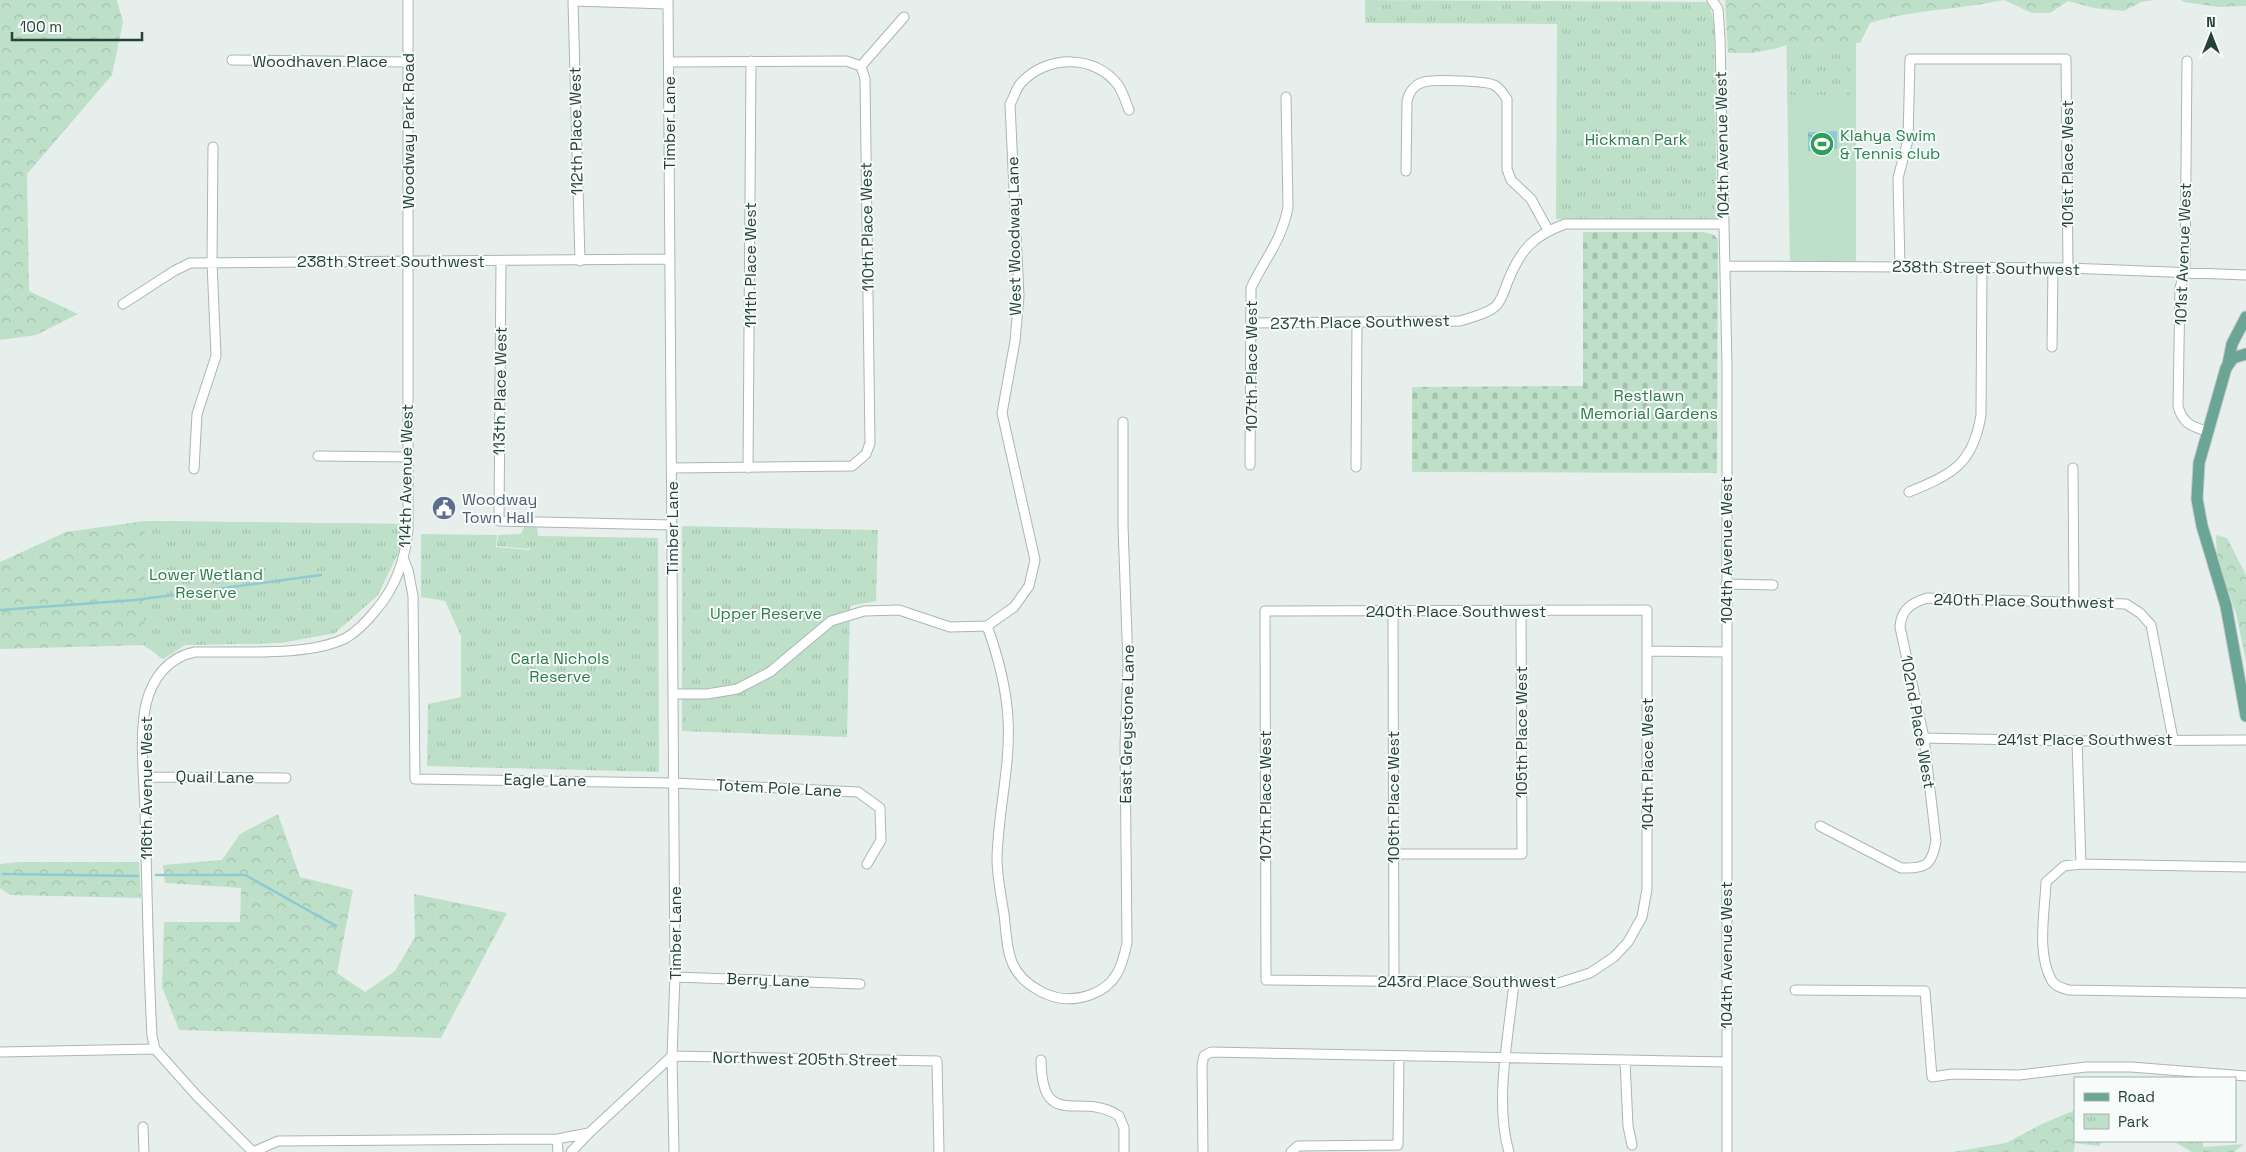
<svg xmlns="http://www.w3.org/2000/svg" width="2246" height="1152" viewBox="0 0 2246 1152" font-family="'Space Grotesk',sans-serif">
<style>
.green{fill:#bfe0c8}
.forest{fill:url(#forest-crowns)}
.cemetery{fill:url(#cemetery-stones)}
.park{fill:url(#park-tufts)}
.water{fill:url(#water-ripples)}
.lines{fill:none;stroke-linecap:round;stroke-linejoin:round}
.stream{stroke:#8ec9d4;stroke-width:2.5}
.minor-casing{stroke:#a8b8b2;stroke-width:11}
.major-casing{stroke:#c2cac8;stroke-width:13}
.minor{stroke:#fff;stroke-width:9}
.major{stroke:#6aa596;stroke-width:11}
.labels{text-anchor:middle;dominant-baseline:central;stroke-width:4;stroke-linejoin:round;paint-order:stroke}
.street-label{font-size:16px;fill:#24423a;stroke:#f7fbf9}
.leisure-label{font-size:16px;fill:#27864d;stroke:#f7fbf9;text-anchor:start}
.park-label{font-size:16px;fill:#2d7a4b;stroke:#f7fbf9}
.service-label{font-size:16px;fill:#4e5e75;stroke:#f7fbf9;text-anchor:start}
</style>
<defs>
<pattern id="forest-crowns" width="20" height="18" patternUnits="userSpaceOnUse" patternTransform="scale(1.25)"><rect width="20" height="18" fill="#bfe0c8"/><path d="M2 6a3 3 0 1 1 6 0M12 15a3 3 0 1 1 6 0" fill="none" stroke="#a4c1ad"/></pattern>
<pattern id="cemetery-stones" width="16" height="16" patternUnits="userSpaceOnUse" patternTransform="scale(1.25)"><rect width="16" height="16" fill="#bfe0c8"/><path d="M2 7V4a2 2 0 0 1 4 0v3zM10 15v-3a2 2 0 0 1 4 0v3z" fill="#a4c1ad"/></pattern>
<pattern id="park-tufts" width="24" height="20" patternUnits="userSpaceOnUse" patternTransform="scale(1.25)"><rect width="24" height="20" fill="#bfe0c8"/><path d="M3 7l-1-3M5 7V3M7 7l1-3M15 17l-1-3M17 17v-4M19 17l1-3" fill="none" stroke="#a4c1ad"/></pattern>
<pattern id="water-ripples" width="26" height="14" patternUnits="userSpaceOnUse" patternTransform="scale(1.25)"><rect width="26" height="14" fill="#8ec9d4"/><path d="M2 4q2-2 4 0t4 0M15 11q2-2 4 0t4 0" fill="none" stroke="#74a5ad"/></pattern>
</defs>
<rect width="100%" height="100%" fill="#e6efeb"/>
<path class="green" d="M1786 21H1856V266H1790Z"/>
<path class="forest" d="M0 0H117L123 22 112 75 27 174 29 291 78 314 36 335 0 340Z
M1725 0H2003C1958 10 1915 9 1870 23L1860 43 1797 41 1778 48 1751 53H1728Z
M2004 0H2154L2141 2 2124 11 2094 8 2068 1 2050 13H2032Z
M2181 0H2246V6L2219 7 2184 2Z
M145 521 400 524 399 551 378 595 335 633 280 643 185 645 163 659 144 645 0 649V562L66 532Z
M2216 535 2227 538 2246 575V662L2236 613 2217 562Z
M278 814 300 877 353 890 337 973 365 992 395 971 415 937 414 894 507 913 441 1038 179 1030 162 987 164 922H240L241 888 165 883 163 865 222 860 240 834Z
M18 862H139L141 898 10 895 0 888V864Z
M2075 1110V1141H2103L2099 1146 2075 1143 2074 1152H1953L2006 1143 2042 1124Z
M2173 1141H2203V1147L2244 1144 2234 1152H2192Z"/>
<path class="cemetery" d="M1583 232H1704L1714 235 1718 240 1717 473 1412 472V387L1583 386Z"/>
<path class="park" d="M1365 0 1709 2 1714 24 1717 219H1556L1557 24 1365 23Z
M1791 47H1851V95H1791Z
M145 521 400 524 399 551 378 595 335 633 280 643 185 645 163 659 144 645Z
M682 526 878 530 876 601 850 606 847 737 682 731Z
M524 527H537L538 536 658 538 659 772 427 766 428 704 461 697V636L445 601 421 597V534L497 535 496 547 530 550V544L529 549 497 546 498 535 521 534Z"/>
<path class="water" d="M1837 131V149H1812L1811 151H1808V132Z"/>
<g class="lines">
<path class="stream" d="M0 610 135 600 321 575
M3 874 138 876
M156 875H245L336 926"/>
<g class="minor-casing">
<path id="minor" d="M668 0 675 977 672 1056 674 1152
M1712 0 1718 9 1720 38 1727 366V1152
M232 60 407 62
M2187 61 2185 271 2180 288 2178 406C2182 422 2191 427 2207 431
M669 62 846 61 861 66
M1406 171 1407 101C1409 92 1415 84 1424 82 1433 79 1487 81 1494 85 1500 88 1503 93 1507 99V169L1511 180 1531 199 1548 230
M501 261 499 521 672 525
M580 261 573 1 668 4
M1725 266 2068 268 2246 275
M1900 267 1898 178 1908 140 1910 59H2066L2068 268
M123 304 174 271 190 263 670 259
M1251 323 1460 321C1472 317 1487 314 1496 306 1502 300 1505 289 1508 281 1521 249 1533 236 1565 224H1724
M2052 347 2053 268
M318 456 408 457
M1250 465 1251 288C1265 258 1281 242 1288 208L1286 97
M1356 467 1357 323
M672 468 852 466 866 454 870 443 865 79 861 66 904 17
M748 468 751 61
M2073 468 2074 602
M194 469 197 414 216 356 212 262 213 147
M1909 492C1952 474 1973 465 1981 415L1982 268
M404 560 408 570 413 596 415 779 674 783 858 792 880 808 881 840 867 864
M1726 584 1773 585
M1647 610V889L1642 917 1628 942 1614 957 1590 973 1558 983 1266 980 1265 611Z
M1393 611 1394 982
M987 626C998 656 1006 687 1008 718 1011 764 998 812 997 858 997 876 1001 896 1004 914 1008 949 1006 973 1040 991 1056 1000 1073 1001 1090 995 1116 986 1122 967 1127 943L1125 745 1128 665 1123 526V422
M987 626 1014 607 1029 586 1035 560 1002 413 1015 341 1019 296 1010 104C1014 98 1016 88 1021 83 1046 55 1095 54 1118 85 1123 92 1126 103 1129 110
M1647 651 1726 652
M673 694H707L737 689 770 672 831 621 864 611 899 610 950 627 987 626
M1924 738 2077 741 2246 740
M2077 741 2081 864
M144 777 286 778
M1820 826 1901 868C1926 869 1932 865 1936 841L1924 738 1900 627C1901 610 1911 603 1927 598L2126 604 2140 613 2151 625 2173 739
M1394 854H1522L1521 611
M2246 867 2081 864 2064 866 2046 882C2045 912 2036 953 2052 981 2056 987 2062 988 2069 990L2246 993
M675 977 860 984
M1795 990 1925 991 1932 1077 1952 1074 2019 1075 2086 1067H2131L2246 1076
M0 1052 155 1049
M672 1056 937 1061 939 1152
M1041 1060C1042 1133 1081 1090 1119 1116L1124 1128V1152
M1625 1061 1628 1126 1632 1145
M143 1127 144 1152
M557 1139 558 1152
M253 1152 197 1096 155 1049 152 1036C148 961 147 886 145 811 144 778 139 736 146 704 152 679 168 657 195 652 238 651 308 657 346 638 358 631 368 620 376 610 396 587 405 560 408 530V0
M253 1152 278 1141 557 1139 589 1133 672 1056
M571 1152 589 1133
M1203 1152 1202 1065 1204 1056 1211 1052 1726 1062
M1291 1152 1298 1146 1398 1145 1399 1056
M1509 1152C1494 1102 1509 1035 1514 982"/>
</g>
<g class="major-casing">
<path id="major" d="M2246 354 2233 358 2226 368 2199 463 2197 499 2202 526 2226 606 2246 716
M2228 364 2232 344 2246 317"/>
</g>
<use href="#minor" class="minor"/>
<use href="#major" class="major"/>
</g>
<defs>
<g id="stadium-disc" transform="scale(1.25)"><circle r="9.5" fill="#2e9e5b" stroke="#f7fbf9"/><path d="M0-5a6.5 5 0 1 0 0 10a6.5 5 0 1 0 0-10ZM-3.5-1.8h7v3.6h-7Z" fill="#fff"/></g>
<g id="civic-disc" transform="scale(1.25)"><circle r="9.5" fill="#5c6f8a" stroke="#f7fbf9"/><path d="M-.6-6.5H3V-4.5H.6V-3L4-1V1h2V6H-6V1h2V-1L-.6-3ZM-1.2 2.5V6h2.4V2.5Z" fill="#fff"/></g>
</defs>
<g fill-rule="evenodd">
<use href="#stadium-disc" x="1822" y="144"/>
<use href="#civic-disc" x="444" y="508"/>
</g>
<g class="labels">
<g class="street-label">
<text x="320" y="61">Woodhaven Place</text>
<text transform="translate(669 123) rotate(-90)">Timber Lane</text>
<text transform="translate(408 131) rotate(-90)">Woodway Park Road</text>
<text transform="translate(576 131) rotate(-91)">112th Place West</text>
<text transform="translate(1722 145) rotate(-91)">104th Avenue West</text>
<text transform="translate(2067 164) rotate(-90)">101st Place West</text>
<text transform="translate(867 227) rotate(-91)">110th Place West</text>
<text transform="translate(1014 236) rotate(-91)">West Woodway Lane</text>
<text transform="translate(2183 254) rotate(-88)">101st Avenue West</text>
<text x="391" y="261">238th Street Southwest</text>
<text transform="translate(750 265) rotate(-90)">111th Place West</text>
<text transform="translate(1986 268) rotate(1)">238th Street Southwest</text>
<text transform="translate(1360 322) rotate(-1)">237th Place Southwest</text>
<text transform="translate(1251 366) rotate(-90)">107th Place West</text>
<text transform="translate(500 391) rotate(-89)">113th Place West</text>
<text transform="translate(406 476) rotate(-89)">114th Avenue West</text>
<text transform="translate(672 528) rotate(-90)">Timber Lane</text>
<text transform="translate(1726 550) rotate(-90)">104th Avenue West</text>
<text transform="translate(2024 601) rotate(1)">240th Place Southwest</text>
<text x="1456" y="611">240th Place Southwest</text>
<text transform="translate(1918 722) rotate(80)">102nd Place West</text>
<text transform="translate(1127 724) rotate(-89)">East Greystone Lane</text>
<text transform="translate(1521 732) rotate(-90)">105th Place West</text>
<text x="2085" y="739">241st Place Southwest</text>
<text transform="translate(1647 764) rotate(-90)">104th Place West</text>
<text transform="translate(215 777) rotate(1)">Quail Lane</text>
<text transform="translate(545 780) rotate(1)">Eagle Lane</text>
<text transform="translate(146 788) rotate(-90)">116th Avenue West</text>
<text transform="translate(779 788) rotate(3)">Totem Pole Lane</text>
<text transform="translate(1265 796) rotate(-90)">107th Place West</text>
<text transform="translate(1393 797) rotate(-90)">106th Place West</text>
<text transform="translate(675 933) rotate(-90)">Timber Lane</text>
<text transform="translate(1726 955) rotate(-90)">104th Avenue West</text>
<text transform="translate(768 980) rotate(2)">Berry Lane</text>
<text x="1467" y="981">243rd Place Southwest</text>
<text transform="translate(805 1059) rotate(1)">Northwest 205th Street</text>
</g>
<g class="leisure-label">
<text x="1840" y="135">Klahya Swim<tspan x="1840" dy="18">&amp; Tennis club</tspan></text>
</g>
<g class="park-label">
<text x="1636" y="139">Hickman Park</text>
<text x="1649" y="395">Restlawn<tspan x="1649" dy="18">Memorial Gardens</tspan></text>
<text x="206" y="574">Lower Wetland<tspan x="206" dy="18">Reserve</tspan></text>
<text x="766" y="613">Upper Reserve</text>
<text x="560" y="658">Carla Nichols<tspan x="560" dy="18">Reserve</tspan></text>
</g>
<g class="service-label">
<text x="462" y="499">Woodway<tspan x="462" dy="18">Town Hall</tspan></text>
</g>
</g>
<rect x="2074" y="1077" width="162" height="65" fill="#f7fbf9" stroke="#a3b1ad"/>
<rect x="2084" y="1093" width="25" height="8" fill="#6aa596" stroke="#a3b1ad"/>
<text x="2118" y="1102" font-size="15" fill="#24423a">Road</text>
<rect x="2084" y="1114" width="25" height="15" fill="url(#park-tufts)" stroke="#a3b1ad"/>
<text x="2118" y="1127" font-size="15" fill="#24423a">Park</text>
<g transform="translate(2211 35)" stroke="#f7fbf9" stroke-width="4" paint-order="stroke">
<path d="M0-4L9 19L0 12L-9 19Z" fill="#24423a"/>
<text y="-8" font-size="14" font-weight="bold" text-anchor="middle" fill="#24423a">N</text>
</g>
<path d="M12 32v8h130v-8" fill="none" stroke="#24423a" stroke-width="2.5"/>
<text x="20" y="32" font-size="15" fill="#24423a" stroke="#f7fbf9" stroke-width="4" paint-order="stroke">100 m</text>
</svg>
